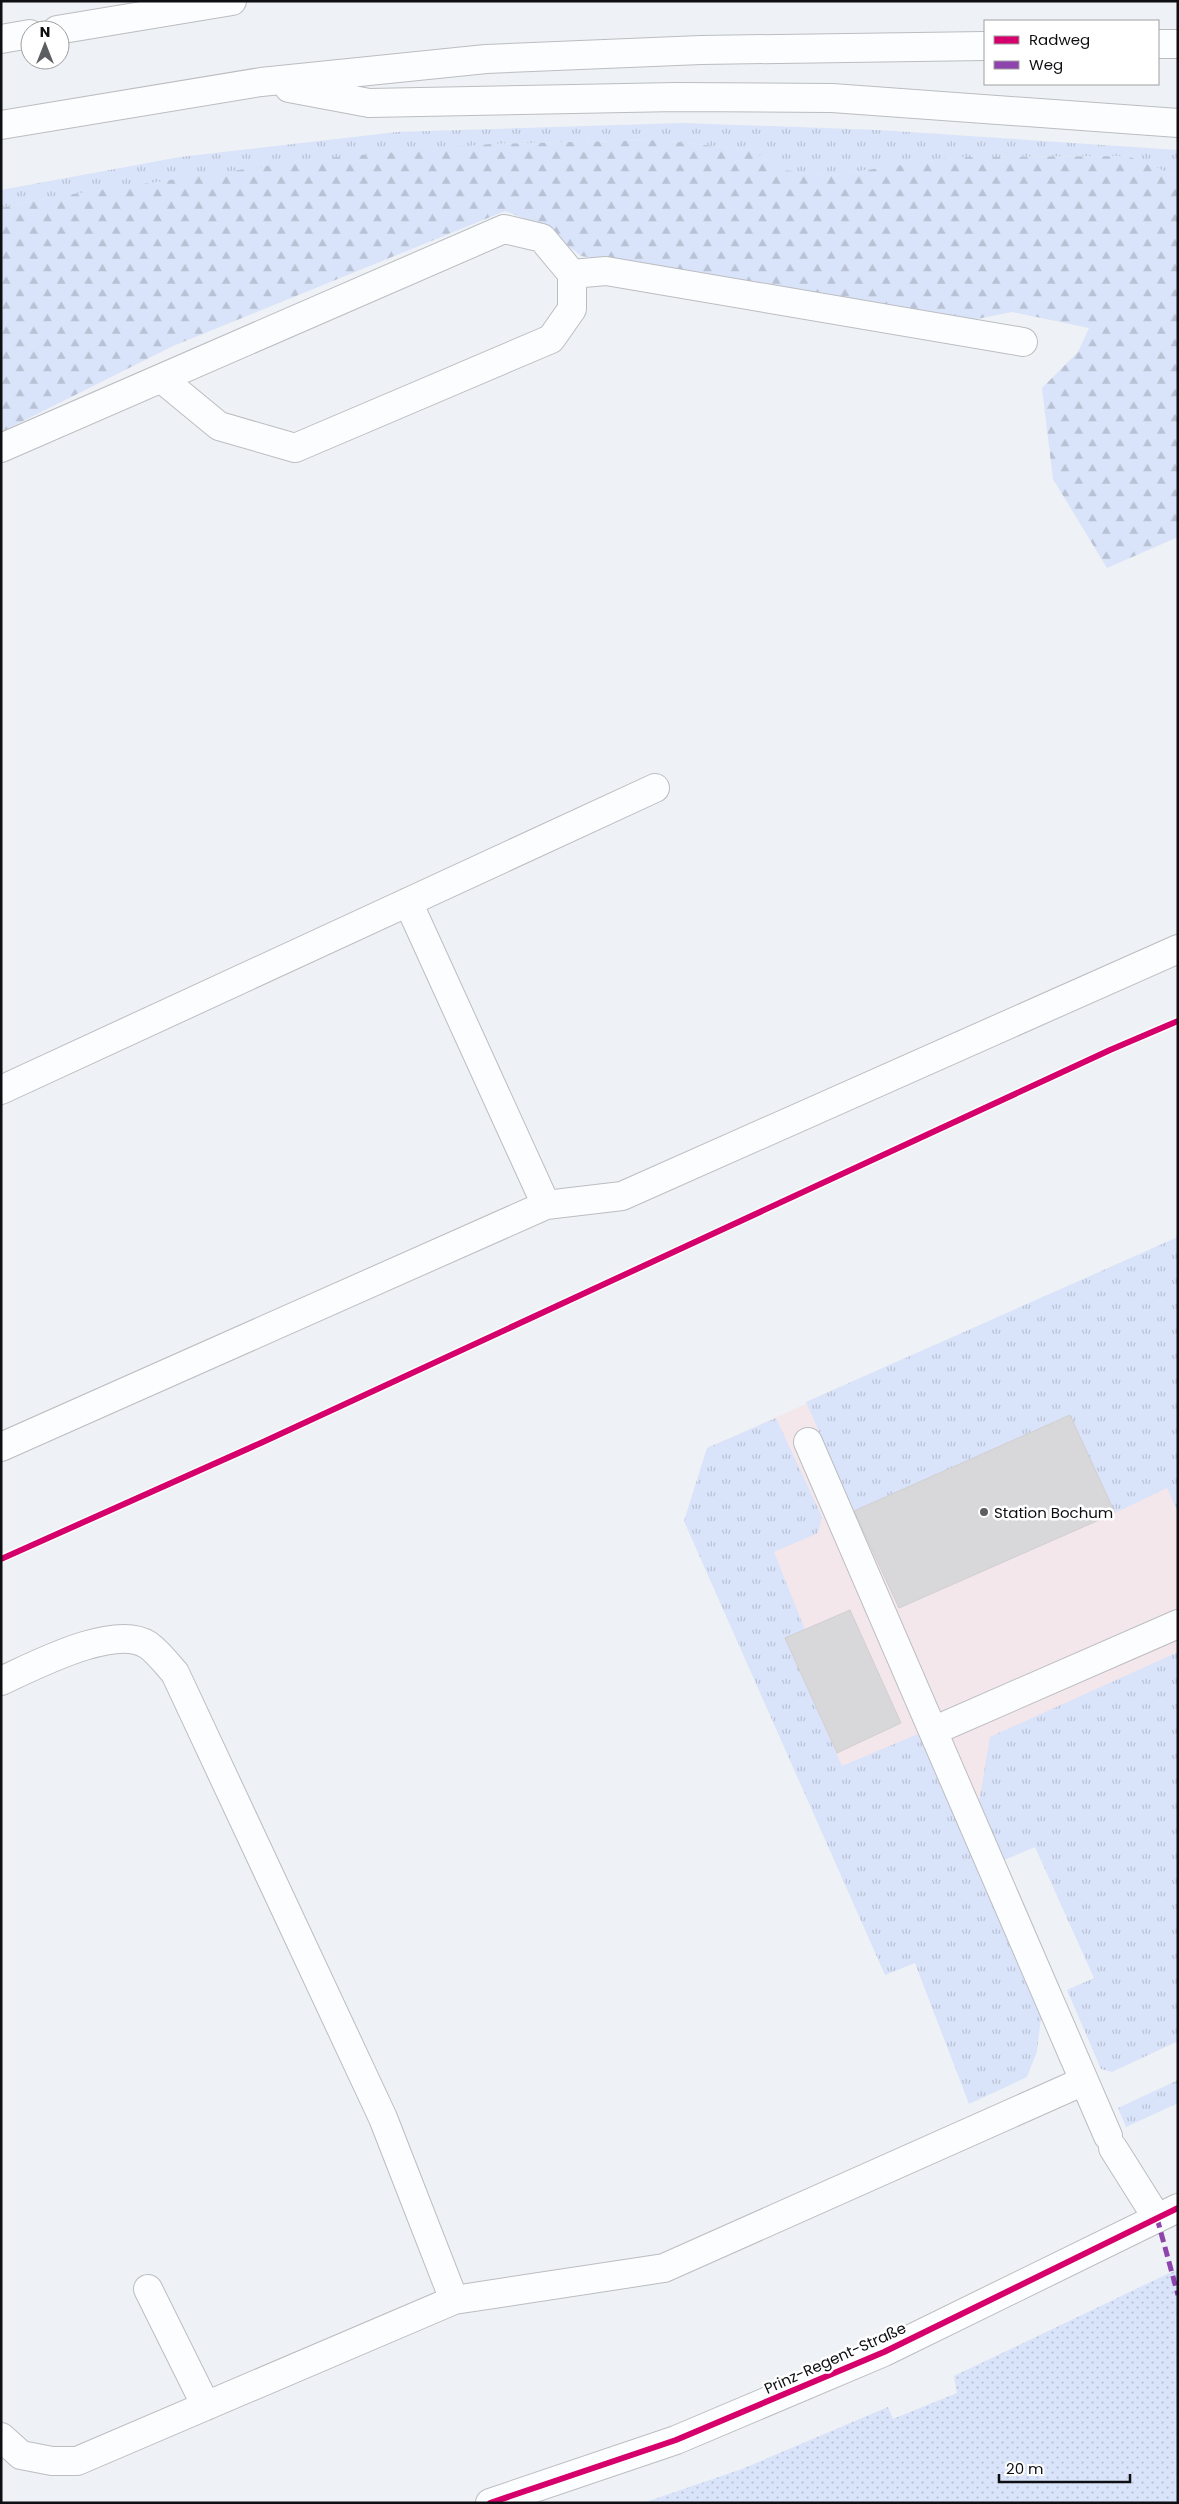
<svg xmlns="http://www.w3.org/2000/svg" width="1179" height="2504" viewBox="0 0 1179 2504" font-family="Poppins,sans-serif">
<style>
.industrial{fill:#f4e7eb}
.grass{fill:url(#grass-tufts)}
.forest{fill:url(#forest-firs)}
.park{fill:url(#park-dots)}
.building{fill:#d8d7d9;stroke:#d0cfd1}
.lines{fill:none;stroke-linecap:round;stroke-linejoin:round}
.minor-casing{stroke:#bbbdc0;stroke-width:30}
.highway-casing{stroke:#bbbdc0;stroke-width:30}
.minor{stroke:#fcfdfe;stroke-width:28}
.highway{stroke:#fcfdfe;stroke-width:28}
.quiet{stroke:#8e44ad;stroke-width:5;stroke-dasharray:10 5;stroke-linecap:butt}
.cycleway-casing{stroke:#fff;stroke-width:9}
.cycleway{stroke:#d6006c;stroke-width:6}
.poi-dot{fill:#5c5e61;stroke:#fff;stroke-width:2}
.labels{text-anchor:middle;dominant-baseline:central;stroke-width:5;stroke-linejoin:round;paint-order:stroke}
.poi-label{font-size:15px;fill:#0e0f12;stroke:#fff;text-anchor:start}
.street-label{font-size:15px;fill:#0e0f12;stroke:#fff}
</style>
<defs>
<pattern id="grass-tufts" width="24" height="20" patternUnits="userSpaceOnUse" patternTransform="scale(1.25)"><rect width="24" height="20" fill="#d9e3f9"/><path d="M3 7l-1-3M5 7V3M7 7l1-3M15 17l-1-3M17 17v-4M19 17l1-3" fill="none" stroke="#b9c2d4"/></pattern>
<pattern id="forest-firs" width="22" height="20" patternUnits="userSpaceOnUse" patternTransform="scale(1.25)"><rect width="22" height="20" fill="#d9e3f9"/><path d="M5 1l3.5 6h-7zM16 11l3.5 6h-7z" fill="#b9c2d4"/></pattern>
<pattern id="park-dots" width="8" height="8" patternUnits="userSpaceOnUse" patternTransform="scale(1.25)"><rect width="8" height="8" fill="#d9e3f9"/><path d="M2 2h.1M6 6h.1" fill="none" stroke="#b9c2d4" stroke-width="1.8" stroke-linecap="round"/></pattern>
</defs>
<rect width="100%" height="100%" fill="#eef1f5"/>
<path class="industrial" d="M1178 1237V1779L864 1924 708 1448Z"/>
<path class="grass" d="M683 123 878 130 1178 150V177L1128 156 956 157 826 176 785 170 749 150 660 140 491 144 46 198 1 208V190L180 157 397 132Z
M1178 1237V1512L1167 1488 1115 1513 1070 1415 854 1511 806 1402Z
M776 1418 822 1517 818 1533 774 1552 805 1630 786 1639 842 1766 918 1734 1041 2017 1037 2051 1027 2077 969 2104 915 1963 885 1975 684 1521 707 1448Z
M1178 1652V2041L1112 2072 1101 2069 1067 1990 1094 1978 1035 1847 1004 1860 979 1802 990 1737Z
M1178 2080V2103L1126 2127 1118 2108Z"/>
<path class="forest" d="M660 140 749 150 785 170 826 176 955 157 1128 156 1178 177V537L1107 568 1053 479 1042 388 1078 352 1089 328 1012 312 961 322 581 256 543 226 505 211 173 346 1 432V208L46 198 314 159 491 144Z"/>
<path class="park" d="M1178 2269V2503H643L742 2469 888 2407 893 2419 957 2393 954 2376Z"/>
<path class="building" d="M1070 1415 1115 1513 899 1608 854 1511Z
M850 1610 901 1723 837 1753 785 1638Z"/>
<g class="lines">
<g class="minor-casing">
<path id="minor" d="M572 274 606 271 1023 342
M1 448 504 229 542 238 572 274V309L551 339 295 448 219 426 162 379
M408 902 546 1205
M1 1090 655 788
M808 1442 1108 2136
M1 1447 546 1205 622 1196 1178 949
M1 1681C34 1666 115 1623 148 1645 158 1652 167 1664 175 1673L383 2118 454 2300
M933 1731 1178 1624
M1113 2148 1157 2218
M148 2289 206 2406
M1 2437 21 2455 52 2461H77L454 2300 664 2268 1084 2081
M490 2503 676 2440 884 2352 1178 2208"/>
</g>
<g class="highway-casing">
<path id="highway" d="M57 30 232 1
M1 39 30 34
M1158 44H1178
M289 88 369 103 677 97 832 98 1178 123
M1 125 261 82 486 59 701 50 985 46"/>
</g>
<use href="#minor" class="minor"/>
<use href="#highway" class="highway"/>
<path class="quiet" d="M1157 2218 1178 2295"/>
<g class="cycleway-casing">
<path id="cycleway" d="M1 1559 263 1442 1110 1050 1178 1021
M490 2503 676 2440 884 2352 1178 2208"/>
</g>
<use href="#cycleway" class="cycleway"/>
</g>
<circle class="poi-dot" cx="984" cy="1512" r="5"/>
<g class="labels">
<g class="poi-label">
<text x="994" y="1512">Station Bochum</text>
</g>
<g class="street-label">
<text transform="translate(835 2358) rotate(-24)">Prinz-Regent-Straße</text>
</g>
</g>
<rect width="1179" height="2504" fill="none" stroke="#0e0f12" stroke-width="5"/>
<rect x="984" y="20" width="175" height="65" fill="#ffffff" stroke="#9f9fa0"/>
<rect x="994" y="36" width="25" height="8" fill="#d6006c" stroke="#9f9fa0"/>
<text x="1029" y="45" font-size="15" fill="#0e0f12">Radweg</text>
<rect x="994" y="61" width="25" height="8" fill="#8e44ad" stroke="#9f9fa0"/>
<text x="1029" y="70" font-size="15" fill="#0e0f12">Weg</text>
<g transform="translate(45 45)"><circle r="24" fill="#ffffff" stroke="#9f9fa0"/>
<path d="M0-4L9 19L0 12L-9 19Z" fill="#5c5e61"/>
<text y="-8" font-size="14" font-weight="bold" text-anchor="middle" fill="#0e0f12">N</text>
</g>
<path d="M999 2474v8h131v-8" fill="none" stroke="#0e0f12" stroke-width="2.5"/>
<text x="1006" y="2474" font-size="15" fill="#0e0f12" stroke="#ffffff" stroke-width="4" paint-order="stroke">20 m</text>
</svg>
